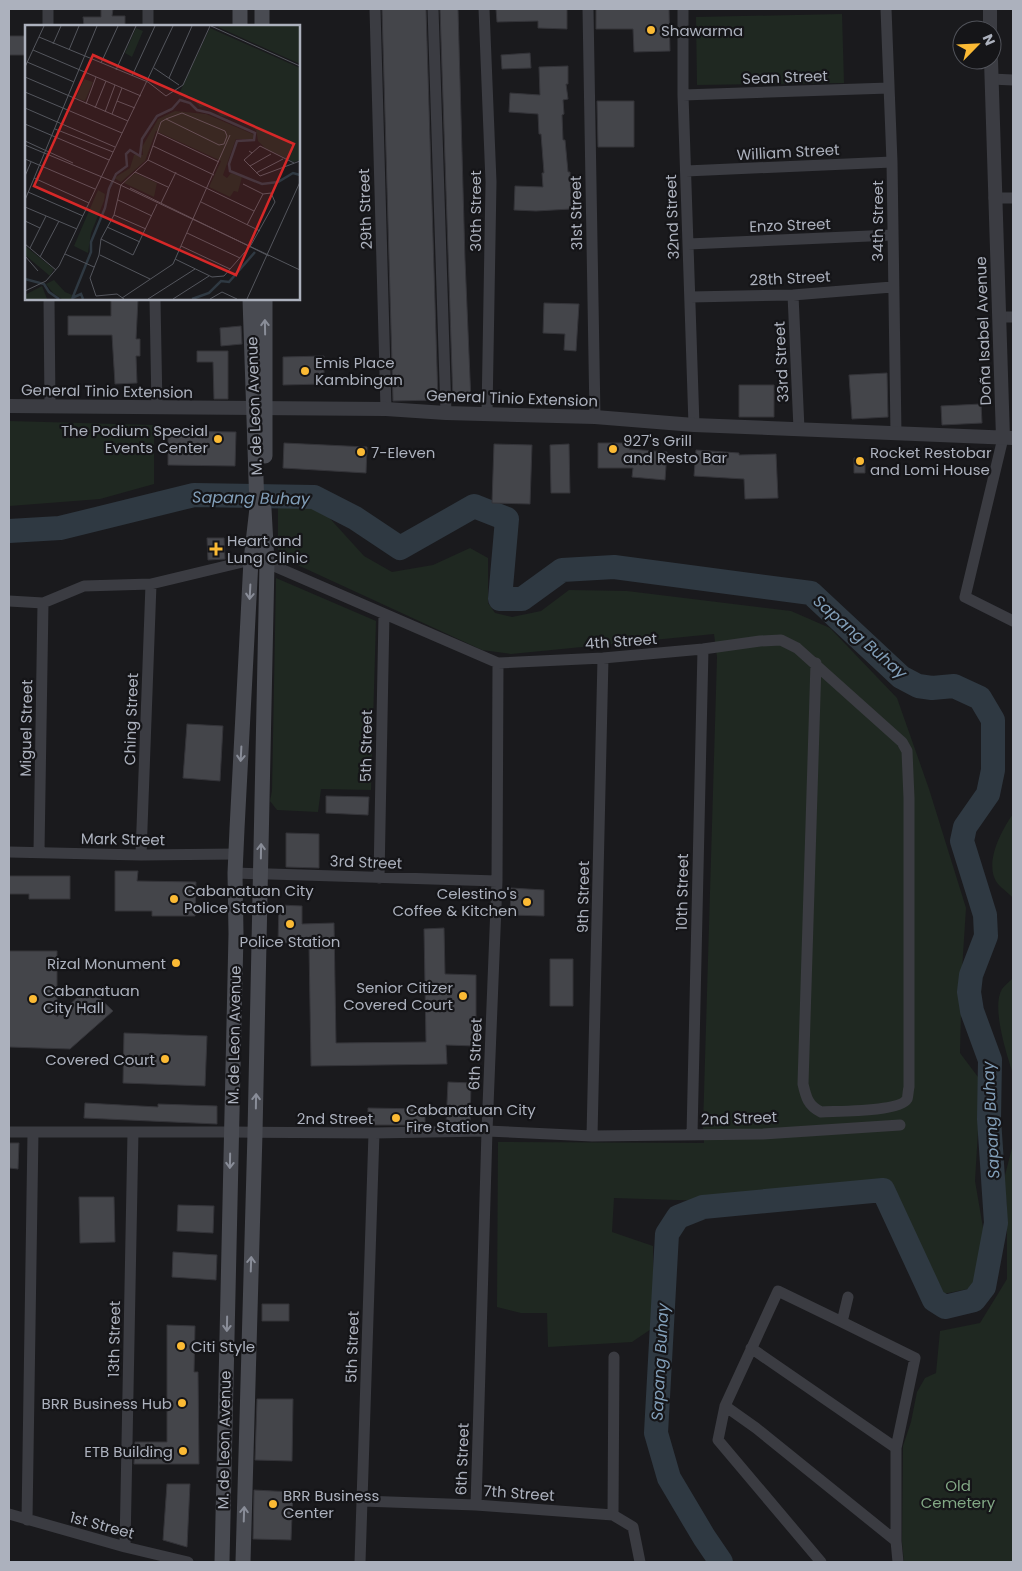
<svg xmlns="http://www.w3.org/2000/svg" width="1022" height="1571" viewBox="0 0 1022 1571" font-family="Poppins,sans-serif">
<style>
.green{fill:#1f2821}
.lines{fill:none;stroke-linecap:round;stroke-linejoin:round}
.river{stroke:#2f3942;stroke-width:24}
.building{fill:#44454a;stroke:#343439}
.minor{stroke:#3b3c42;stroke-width:11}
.tertiary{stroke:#3b3c42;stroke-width:14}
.secondary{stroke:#494b52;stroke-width:15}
.oneway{stroke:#898d98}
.poi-dot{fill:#fbba34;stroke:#151518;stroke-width:2}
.labels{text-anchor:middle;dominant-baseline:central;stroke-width:4.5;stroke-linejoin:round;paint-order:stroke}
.poi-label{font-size:15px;fill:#acb1bd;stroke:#151518;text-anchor:start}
.street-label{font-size:15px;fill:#acb1bd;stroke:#151518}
.park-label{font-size:15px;fill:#82a885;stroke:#151518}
.water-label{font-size:16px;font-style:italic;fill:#829fb9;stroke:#151518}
.inset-river{fill:none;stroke:#2f3942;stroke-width:2.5}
.inset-road{fill:none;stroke:#54565d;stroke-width:1}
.view{fill:#d62828;fill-opacity:0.15;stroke:#d62828;stroke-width:2.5}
.inset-edge{fill:none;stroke:#acb1bd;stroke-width:2.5}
</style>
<rect width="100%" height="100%" fill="#1a1a1d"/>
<path class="green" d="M842 14 844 83 697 85 696 17Z
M9 421 154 425V484L100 499 9 506Z
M278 497 314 501 364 556 392 572 433 565 470 548 488 558V603L495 613 512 617 541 611 569 590 627 591 791 611 830 628 897 698 929 789 966 908 962 970 960 1053 981 1081 975 1181 986 1245 972 1288 939 1295 889 1181 709 1201 614 1198 612 1232 653 1246V1289L657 1325 632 1342 548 1347 547 1313H521L497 1307 498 1142 704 1143 703 1127 717 657 714 634 511 654 482 650 278 556Z
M276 578 376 621 371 790 321 789 318 812 277 810 270 801 272 791Z
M1013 814V898C1009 893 1002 889 998 884 983 865 1001 831 1013 814Z
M1013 978V1074C1007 1055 991 1007 1002 989 1005 985 1010 981 1013 978Z
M1013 1144V1562H904L902 1542 903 1446 911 1422 917 1392 925 1378 936 1373 940 1331 980 1323 1007 1279V1208L1004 1179Z"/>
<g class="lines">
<path class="river" d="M9 531 60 528 194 495 314 497 355 518 400 548 474 506 507 519 500 599H522L562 570 614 567 811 593 901 677 918 686 932 688 954 686 980 698 993 720V770L988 794 965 827 962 841 985 915 986 936 971 975 969 992 972 1011 990 1060 989 1119 996 1223 984 1287 974 1300 945 1307 934 1300 883 1190 703 1207 678 1217 667 1234 656 1433 669 1478 704 1537 721 1562"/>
</g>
<path class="building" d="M101 9H113L112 16H125V26H84L83 17H101Z
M382 9H426L438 400 393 401Z
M440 9H458L465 260 471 402H453Z
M496 9H567V29L538 28V21L497 22Z
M596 9H669L670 51 634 52 633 29H596Z
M9 36H26V55H9Z
M530 53 531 68 502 69 501 55Z
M568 66V84H566L568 99 563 100 564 114 562 115 563 140H565L568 172H570L571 209 536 211 514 210 515 186 543 187 542 173H544L541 134H539L538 114 509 112 510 93 540 95 539 67Z
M597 101H634V147H598Z
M111 299H138L136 339H140V356H136L137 383 115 384 112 335H68V316H111Z
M544 303 579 304 576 351 564 350 565 334 543 333Z
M241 326 242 344 221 346 220 328Z
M197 351H228V399H214L213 362H197Z
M324 356V384L283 385V357Z
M887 373 888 417 852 419 849 375Z
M739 385H774V417H739Z
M981 404 982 423 942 425 941 406Z
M168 431 236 432 235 466 168 465Z
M284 443 367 447 366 473 283 468Z
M598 443H629V449L667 452 665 480 632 477 633 468H598Z
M494 444 532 445 530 504 492 503Z
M569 444 570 493H551L550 445Z
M696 450 739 453V455L776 454 778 498 745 499 744 479 694 476Z
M854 458H865V473H854Z
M207 538H224L225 559 208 560Z
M187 724 223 726 220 781 183 778Z
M326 796 369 797 368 815 326 813Z
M286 833 319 834V868L286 867Z
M115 871H138L137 881 196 882 195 916H152V911H115Z
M9 876H70V899H29V894H9Z
M511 888 544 890V916L510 915Z
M279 905 302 906V924L334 923 336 1043 426 1042 424 929 444 928 445 974 476 975V1046L446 1045 447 1064 311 1066 309 945 278 942Z
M9 951H57V1017L88 987 113 1011 70 1049 9 1047Z
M550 959H573V1006H550Z
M124 1033 207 1036 205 1086 123 1083Z
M448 1082 471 1083 470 1124H446Z
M85 1103 158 1107V1104L217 1106V1124L84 1118Z
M368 1108 425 1109V1125H368Z
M9 1143H19L18 1169 9 1168Z
M79 1197H114L115 1242 80 1243Z
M178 1205 214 1206 213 1233 177 1231Z
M173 1252 217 1255 216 1280 172 1277Z
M262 1304H289V1321H262Z
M167 1325 195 1326 194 1372H198L199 1464H134L135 1442H167Z
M257 1399H293L292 1461 255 1460Z
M167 1484H190L187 1547 163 1540Z
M254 1490 293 1492 291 1540 253 1539Z"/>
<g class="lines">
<path class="minor" d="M48 9V26
M148 9V26
M375 9 386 409
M433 9 446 413
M484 9 491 182 487 413
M588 9 595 417
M683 9V95L694 425
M886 9 892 162 896 434
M991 79 1013 80
M683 95 889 88
M686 171 892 162
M994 198H1013
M688 244 892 235
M793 295 799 429
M690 297 793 295 892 287
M49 299 50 407
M155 299 157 408
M999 317H1013
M1003 438 965 597 1013 621
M9 601 43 603 84 586 151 584 251 560 267 563 498 663 603 658 703 649 760 641 781 640 797 648 902 742 907 751 909 798V1087C908 1091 908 1097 907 1099 900 1112 836 1111 821 1112 808 1106 806 1097 803 1084L816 663
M9 852 141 855 236 854
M39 852 43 603
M141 855 151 584
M235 873 497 881
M379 878 384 614
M9 1132H231L374 1133 487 1131 592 1136 763 1134 900 1125
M692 1135 703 649
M592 1136 603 658
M848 1297 842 1322 915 1358 896 1448V1541L898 1562
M751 1348 896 1448
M725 1406 756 1428 896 1541
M362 1501 476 1505 613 1515 633 1527 640 1562
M476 1505 487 1131 497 881 498 663
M9 1514 125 1547 188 1562
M613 1515 614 1357
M27 1520 33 1132
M125 1547 133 1132
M360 1562 374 1133
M821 1562 718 1440 725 1406 778 1291 842 1322"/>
<path class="tertiary" d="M990 9V30
M991 60 1003 438
M9 406 386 409 446 413 595 417 694 425 1013 438"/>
<path class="secondary" d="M240 9V26
M262 9V26
M265 299V456
M222 1562 236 934 235 873 237 829 251 560 257 508 250 299
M243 1562 255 1133 267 563 264 509"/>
</g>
<defs><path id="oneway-shaft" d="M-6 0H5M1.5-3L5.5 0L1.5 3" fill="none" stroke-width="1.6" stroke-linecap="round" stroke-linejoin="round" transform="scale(1.25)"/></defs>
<g class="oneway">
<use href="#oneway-shaft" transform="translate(265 327) rotate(-91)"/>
<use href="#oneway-shaft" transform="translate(250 592) rotate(93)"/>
<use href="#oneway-shaft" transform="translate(241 754) rotate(93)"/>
<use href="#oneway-shaft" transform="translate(261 851) rotate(-89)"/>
<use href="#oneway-shaft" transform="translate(256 1101) rotate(-89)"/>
<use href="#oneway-shaft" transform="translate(230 1161) rotate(91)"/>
<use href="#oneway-shaft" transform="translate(251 1264) rotate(-88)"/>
<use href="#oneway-shaft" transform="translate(227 1324) rotate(91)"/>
<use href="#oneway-shaft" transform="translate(244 1514) rotate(-88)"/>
</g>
<g class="poi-dot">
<circle cx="651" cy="30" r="5"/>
<circle cx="305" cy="371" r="5"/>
<circle cx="218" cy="439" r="5"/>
<circle cx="613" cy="449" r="5"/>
<circle cx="361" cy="452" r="5"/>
<circle cx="860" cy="461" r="5"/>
<path d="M213.5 541.5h5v5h5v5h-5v5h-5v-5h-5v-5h5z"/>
<circle cx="174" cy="899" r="5"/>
<circle cx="527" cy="902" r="5"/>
<circle cx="290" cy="924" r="5"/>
<circle cx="176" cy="963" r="5"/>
<circle cx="463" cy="996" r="5"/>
<circle cx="33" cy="999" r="5"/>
<circle cx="165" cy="1059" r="5"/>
<circle cx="396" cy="1118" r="5"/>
<circle cx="181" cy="1346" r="5"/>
<circle cx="182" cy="1403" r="5"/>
<circle cx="183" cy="1451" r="5"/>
<circle cx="273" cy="1504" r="5"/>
</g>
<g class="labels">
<g class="poi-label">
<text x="661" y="30">Shawarma</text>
<text x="315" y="362">Emis Place<tspan x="315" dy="17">Kambingan</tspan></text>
<text x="208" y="430" text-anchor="end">The Podium Special<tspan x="208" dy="17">Events Center</tspan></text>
<text x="623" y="440">927's Grill<tspan x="623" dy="17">and Resto Bar</tspan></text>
<text x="371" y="452">7-Eleven</text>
<text x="870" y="452">Rocket Restobar<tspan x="870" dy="17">and Lomi House</tspan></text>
<text x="227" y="540">Heart and<tspan x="227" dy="17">Lung Clinic</tspan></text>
<text x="184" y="890">Cabanatuan City<tspan x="184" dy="17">Police Station</tspan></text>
<text x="517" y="893" text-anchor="end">Celestino's<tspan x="517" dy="17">Coffee &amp; Kitchen</tspan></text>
<text x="290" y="941" text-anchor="middle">Police Station</text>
<text x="166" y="963" text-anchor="end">Rizal Monument</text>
<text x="453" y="987" text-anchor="end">Senior Citizer<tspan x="453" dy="17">Covered Court</tspan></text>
<text x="43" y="990">Cabanatuan<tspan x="43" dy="17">City Hall</tspan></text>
<text x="155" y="1059" text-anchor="end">Covered Court</text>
<text x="406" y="1109">Cabanatuan City<tspan x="406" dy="17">Fire Station</tspan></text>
<text x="191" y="1346">Citi Style</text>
<text x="172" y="1403" text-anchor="end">BRR Business Hub</text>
<text x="173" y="1451" text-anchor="end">ETB Building</text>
<text x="283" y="1495">BRR Business<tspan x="283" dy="17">Center</tspan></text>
</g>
<g class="street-label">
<text transform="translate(785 77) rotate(-2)">Sean Street</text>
<text transform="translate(788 152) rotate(-3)">William Street</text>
<text transform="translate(365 209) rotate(-92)">29th Street</text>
<text transform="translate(475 211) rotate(-90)">30th Street</text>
<text transform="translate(576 213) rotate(-91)">31st Street</text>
<text transform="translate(672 217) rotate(-92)">32nd Street</text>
<text transform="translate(877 221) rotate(-90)">34th Street</text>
<text transform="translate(790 225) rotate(-2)">Enzo Street</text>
<text transform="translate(790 278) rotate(-3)">28th Street</text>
<text transform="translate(983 331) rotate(-92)">Doña Isabel Avenue</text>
<text transform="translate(781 362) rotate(-93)">33rd Street</text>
<text transform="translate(107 391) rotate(1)">General Tinio Extension</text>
<text transform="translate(512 398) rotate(2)">General Tinio Extension</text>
<text transform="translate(254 406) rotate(-92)">M. de Leon Avenue</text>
<text transform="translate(621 641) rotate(-4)">4th Street</text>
<text transform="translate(131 719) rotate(-88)">Ching Street</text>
<text transform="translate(26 728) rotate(-89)">Miguel Street</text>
<text transform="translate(366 746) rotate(-89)">5th Street</text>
<text transform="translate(123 839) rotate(1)">Mark Street</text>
<text transform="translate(366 862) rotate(2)">3rd Street</text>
<text transform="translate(682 892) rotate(-89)">10th Street</text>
<text transform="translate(583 897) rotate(-89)">9th Street</text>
<text transform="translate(234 1035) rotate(-89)">M. de Leon Avenue</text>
<text transform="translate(475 1054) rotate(-88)">6th Street</text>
<text x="335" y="1118">2nd Street</text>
<text transform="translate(739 1118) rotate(-2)">2nd Street</text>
<text transform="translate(114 1339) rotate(-89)">13th Street</text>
<text transform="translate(352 1347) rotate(-88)">5th Street</text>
<text transform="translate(224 1440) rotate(-89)">M. de Leon Avenue</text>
<text transform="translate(462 1459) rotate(-88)">6th Street</text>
<text transform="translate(519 1493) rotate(4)">7th Street</text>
<text transform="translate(102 1525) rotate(15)">1st Street</text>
</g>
<g class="park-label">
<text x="958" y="1485">Old<tspan x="958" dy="17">Cemetery</tspan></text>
</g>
<g class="water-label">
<text transform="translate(251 498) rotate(1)">Sapang Buhay</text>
<text transform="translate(860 637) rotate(41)">Sapang Buhay</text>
<text transform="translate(991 1120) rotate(-93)">Sapang Buhay</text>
<text transform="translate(660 1362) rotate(-87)">Sapang Buhay</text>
</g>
</g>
<g transform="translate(25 25)">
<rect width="275" height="275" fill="#1a1a1d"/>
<path d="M194 1H275V39L193 2ZM111 3 118 6 107 32 100 28ZM185 3 275 43V135L269 137 240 123 233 116 231 105 210 93 196 91 187 81 175 82 164 70 153 71ZM59 54 68 57 60 76 51 73ZM150 86 181 89 230 110 229 114H211L198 150 202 153 206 148 217 152 213 167 209 166 205 172 184 162 196 136 131 106 120 136 96 157 89 153 105 143 109 130H118L117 122 133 94ZM110 148 132 158 129 172 99 158ZM73 165 80 169 79 176 66 208 63 228 49 221ZM0 221 29 244 25 251 0 230ZM29 255 40 267 47 270 46 274H37L28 268 21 259ZM17 261 22 274H0V270Z" fill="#1f2821"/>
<path class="inset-river" d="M0 254 19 259 24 267 34 274M47 273 56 269 58 274M47 274 66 227V217L80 183 84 164 91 149 102 141 101 129 105 125 115 131 117 114 132 91 147 84 155 75 165 78 172 85 185 88 230 108 229 115 212 116 204 139 205 146 237 159 253 157 268 148 275 150M167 274 184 268 196 256 204 257 230 227"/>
<path class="inset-road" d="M186 1 275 41M14 12 123 57 141 71 158 60 185 1M28 19 36 1M8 25 116 71M44 25 54 1M2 37 49 57M76 38 93 1M0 42 19 1M129 43 154 60M91 45 111 1M107 51 130 1M0 52 103 96M144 53 167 1M0 67 97 108M92 76 110 83M61 79 71 52M0 83 90 122M70 83 81 56M80 87 90 60M87 89 97 63M0 99 84 135M30 104 88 127M133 108 194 137M0 116 48 138M0 120 89 157 275 245M128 121 189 150M224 126 227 128 235 121 269 138M227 128 219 135 235 151 275 136M0 134 70 164M123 135 229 186M225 141 246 129M110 147 143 162M231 148 258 134M0 151 6 137M9 153 64 178M218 159 238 169M105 163 244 231M3 167 58 191M0 175 72 1M93 175 127 191M176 177 235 206M136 178 151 147M0 182 52 204M89 190 121 204M0 196 15 203M222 200 238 169M82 202 115 217M162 208 215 233M76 214 108 230 132 179M0 219 31 245M156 221 205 244M5 223 21 191M40 229 69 242M75 230 125 254M0 231 13 246M15 232 34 196M150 234 187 252 199 251 226 220 250 177 246 168 238 169M0 266 21 256 34 241 148 1M97 273 148 239 205 110M99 274 92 269 71 271 65 253 74 230 76 214 89 190 96 160 123 135 136 97 141 94 157 88 200 106 202 111 199 119 194 120 141 94M123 274 170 244M148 274 184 251M185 274 197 267 212 274M222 274 275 157"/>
<path class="view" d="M68 30 269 119 211 250 9 161Z"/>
<rect width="275" height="275" class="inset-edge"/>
</g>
<rect width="1022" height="1571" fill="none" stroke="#acb1bd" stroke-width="20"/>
<g transform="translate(977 45) rotate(66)"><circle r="24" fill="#151518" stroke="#51535a"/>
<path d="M0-4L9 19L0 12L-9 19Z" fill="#fbba34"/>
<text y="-8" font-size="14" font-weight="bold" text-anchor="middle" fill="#acb1bd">N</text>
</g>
</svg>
